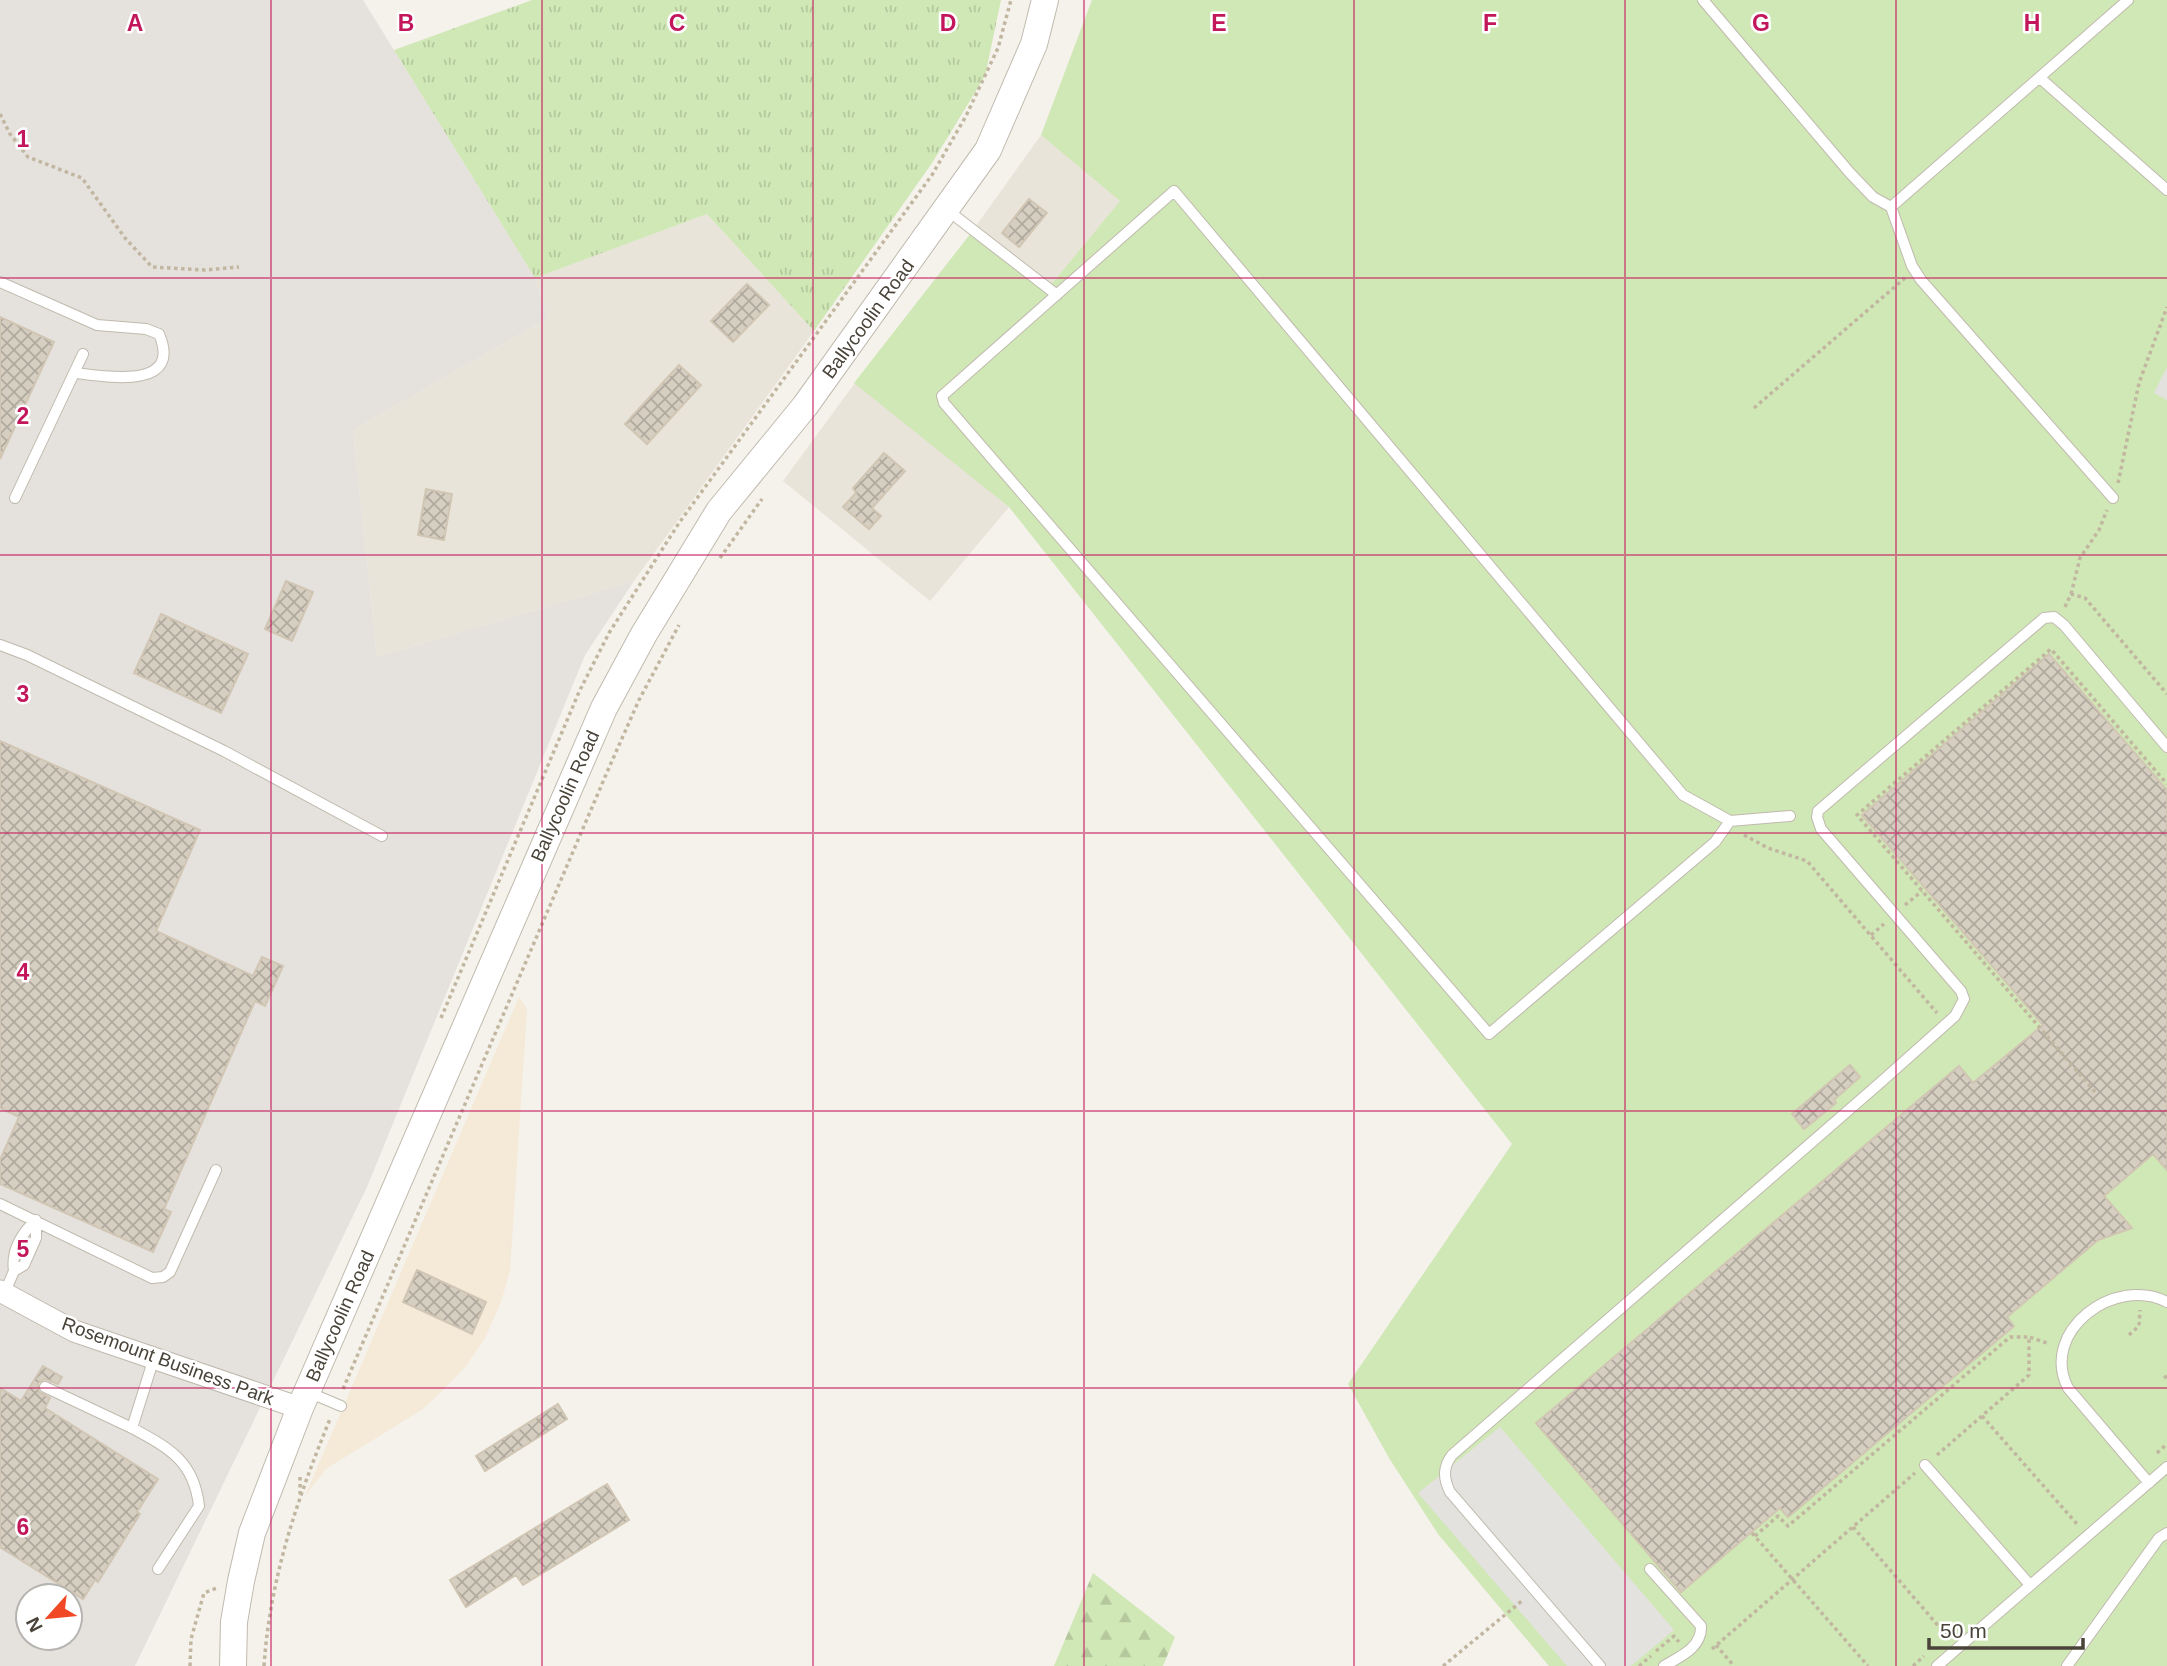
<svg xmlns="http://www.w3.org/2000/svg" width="2167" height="1666" viewBox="0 0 2167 1666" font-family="Arial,sans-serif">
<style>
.residential{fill:#e9e4d9}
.commercial{fill:#f5e9d8}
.industrial{fill:#e5e1dc;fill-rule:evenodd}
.grass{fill:url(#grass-tufts)}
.forest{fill:url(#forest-firs)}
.pitch{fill:#d0e7b6}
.parking{fill:#e4e2df}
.building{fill:url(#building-cross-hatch);stroke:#d1c6b4;stroke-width:2}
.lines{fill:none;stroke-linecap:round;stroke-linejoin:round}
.service-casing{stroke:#c0baae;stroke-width:12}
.minor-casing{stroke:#c0baae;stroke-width:23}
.tertiary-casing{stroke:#c0baae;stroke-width:28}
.path{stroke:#c1b6a0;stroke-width:3.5;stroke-dasharray:3.5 3.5;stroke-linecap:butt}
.service{stroke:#fff;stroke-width:10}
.minor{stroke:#fff;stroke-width:21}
.tertiary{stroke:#fff;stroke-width:26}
.grid{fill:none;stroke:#c2185b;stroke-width:2;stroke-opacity:0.55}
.labels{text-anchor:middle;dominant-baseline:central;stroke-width:5;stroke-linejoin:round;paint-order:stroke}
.street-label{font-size:19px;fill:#494339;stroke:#fff}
.grid-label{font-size:23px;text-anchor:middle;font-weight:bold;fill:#c2185b;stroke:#fff;stroke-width:5;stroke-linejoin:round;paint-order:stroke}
</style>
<defs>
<pattern id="grass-tufts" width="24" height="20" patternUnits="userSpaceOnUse" patternTransform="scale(1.75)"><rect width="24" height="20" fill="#d0e7b6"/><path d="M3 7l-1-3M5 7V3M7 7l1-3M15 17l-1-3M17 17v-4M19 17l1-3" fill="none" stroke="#b4c79d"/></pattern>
<pattern id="forest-firs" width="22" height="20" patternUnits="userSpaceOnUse" patternTransform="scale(1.75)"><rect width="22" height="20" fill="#d0e7b6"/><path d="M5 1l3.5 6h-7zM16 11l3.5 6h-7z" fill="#b4c79d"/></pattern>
<pattern id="building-cross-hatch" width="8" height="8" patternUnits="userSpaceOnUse" patternTransform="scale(1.75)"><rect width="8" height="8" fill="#d6cec1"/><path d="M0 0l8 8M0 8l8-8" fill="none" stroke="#b0a99e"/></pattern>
</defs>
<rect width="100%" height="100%" fill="#f5f2eb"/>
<path class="residential" d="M1041 135 1121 200 1049 287 971 233Z
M707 214 814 331 634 581 377 657 353 430 548 318 535 278Z
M857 380 1009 507 930 601 783 481Z"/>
<path class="commercial" d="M519 997 527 1009 510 1271 501 1302 485 1338 466 1366 445 1388 423 1409 326 1469 305 1496Z"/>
<path class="industrial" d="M0 0H363L535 278 548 318 353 430 377 657 634 581 585 655 367 1187 135 1666H0ZM28 1596H70V1638H28Z"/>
<path class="grass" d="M532 0H1001L985 76 932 163 814 331 707 214 535 278 394 50Z"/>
<path class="forest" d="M1093 1573 1175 1637 1163 1666H1054Z"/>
<path class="pitch" d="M1092 0H2167V1666H1549L1438 1534 1389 1458 1348 1384 1512 1144 1009 507 854 383 971 233 1049 287 1120 201 1041 135Z"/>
<path class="parking" d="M2167 367V400L2154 393Z
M1500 1427 1674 1630 1631 1666H1567L1418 1493Z"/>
<path class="building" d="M1029 199 1047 213 1019 247 1002 233Z
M747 284 769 305 733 342 711 321Z
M0 317 54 342 0 459Z
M679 365 701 385 647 444 625 424Z
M884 453 905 471 872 508 881 516 869 529 843 507 856 493 853 488Z
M426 489 452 494 444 540 418 535Z
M286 581 313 592 292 641 265 629Z
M161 614 248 654 221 713 134 673Z
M2049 654 2167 790V1170L2153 1154 2104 1196 2132 1228 2098 1240 2007 1317 2014 1326 1788 1517 1780 1508 1681 1592 1536 1423 1959 1066 1973 1083 2043 1025 1862 815Z
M0 741 200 830 156 931 253 976 262 957 283 966 265 1006 255 1001 164 1209 171 1212 153 1252 0 1184V1160L19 1117 0 1108Z
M1850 1065 1860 1077 1834 1100 1836 1103 1804 1129 1792 1114Z
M417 1270 486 1302 472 1334 403 1302Z
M43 1366 62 1377 58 1384 45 1379 38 1383 39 1392 50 1398 45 1408 158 1479 137 1512 140 1514 98 1582 95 1580 83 1599 0 1547V1388L21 1401Z
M558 1404 567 1419 485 1471 476 1456Z
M607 1484 629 1520 523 1585 516 1575 466 1607 450 1580Z"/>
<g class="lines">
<g class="service-casing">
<path id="service" d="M1703 0 1850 173 1873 197 1891 207 1912 266 1921 280 2113 498
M2040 78 2167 190
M1891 207 2128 0
M946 209 1057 295
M0 282 97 325 146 329 159 334C183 390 107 377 76 373
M15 498 83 354
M0 645 27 655 224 751 382 836
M1730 821 1715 842 1489 1034 944 403 942 396 1174 191 1683 795 1730 821 1790 816
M0 1204 152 1278 163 1277 170 1272 216 1170
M4 1294 14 1271 24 1265 36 1238V1220C21 1234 11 1251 14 1271
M154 1358 132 1428C169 1448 194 1461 199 1506L158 1569
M45 1387 132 1428
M308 1392 341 1406
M1925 1465 2030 1585
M2149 1483 2068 1388C2039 1331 2115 1275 2167 1302
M1650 1569 1701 1626C1702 1648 1679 1657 1664 1666
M1600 1666 1450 1492C1443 1478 1443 1467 1452 1455L1881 1082 1955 1016 1964 999 1961 991 1821 829 1817 817 1818 811 2044 618 2054 617 2064 625 2167 747
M1937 1666 2167 1467
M2067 1666 2159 1538 2167 1533"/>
</g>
<g class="minor-casing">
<path id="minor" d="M0 1291 74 1331 300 1408"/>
</g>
<g class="tertiary-casing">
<path id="tertiary" d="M233 1666 234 1622 241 1581 252 1533 300 1408 604 708 644 634 719 511 805 406 988 150 1034 44 1045 0"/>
</g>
<path class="path" d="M0 114 10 134 28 157 82 178 125 238 152 267 205 270 239 267
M1754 408 1905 278
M2118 483 2139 383 2167 307
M720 558 762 499
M2071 594 2080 558 2099 530 2107 510
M2065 607 2071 594 2085 598 2167 694
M1744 835 1768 848 1807 861 1937 1013
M1905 905 1922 891
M1871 935 1884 924
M441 1018 579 692 609 633 679 523 932 175 966 116 998 48 1011 0
M2095 1092 1857 815 2051 649 2167 784
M2129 1335 2139 1326 2140 1310
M2164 1378 2167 1376
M343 1389 608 770 639 700 679 625
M1982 1416 2077 1524
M2157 1453 2167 1444
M1937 1455 2029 1375V1337L2050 1344
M300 1477V1494
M1853 1527 1947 1636
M1752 1533 1868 1666
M1755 1536 1778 1516 1788 1526 2010 1337H2029
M1716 1645 1734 1666
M1712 1649 1915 1473
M1656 1651 1674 1636 1679 1642
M190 1666 191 1639 204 1593 217 1588
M264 1666C270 1578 297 1500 330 1419
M1443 1666 1523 1600
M1639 1666 1651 1656
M1913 1666 1924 1656"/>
<use href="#service" class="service"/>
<use href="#minor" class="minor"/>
<use href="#tertiary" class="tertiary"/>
</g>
<path class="grid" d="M271 0V1666M542 0V1666M813 0V1666M1084 0V1666M1354 0V1666M1625 0V1666M1896 0V1666M0 278H2167M0 555H2167M0 833H2167M0 1111H2167M0 1388H2167"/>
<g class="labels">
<g class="street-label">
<text transform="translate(868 319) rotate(-54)">Ballycoolin Road</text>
<text transform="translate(565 796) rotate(-66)">Ballycoolin Road</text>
<text transform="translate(340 1316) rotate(-66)">Ballycoolin Road</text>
<text transform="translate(168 1361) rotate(20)">Rosemount Business Park</text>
</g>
</g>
<g class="grid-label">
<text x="135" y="31">A</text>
<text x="406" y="31">B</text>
<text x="677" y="31">C</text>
<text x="948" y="31">D</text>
<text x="1219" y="31">E</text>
<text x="1490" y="31">F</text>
<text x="1761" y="31">G</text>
<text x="2032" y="31">H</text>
<text x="23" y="147">1</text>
<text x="23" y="424">2</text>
<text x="23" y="702">3</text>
<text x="23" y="980">4</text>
<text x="23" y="1257">5</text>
<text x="23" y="1535">6</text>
</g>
<g transform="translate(49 1617) rotate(243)"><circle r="33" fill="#ffffff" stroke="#b6b4b0" stroke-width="2"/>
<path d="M0-5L12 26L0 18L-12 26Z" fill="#f14926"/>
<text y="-10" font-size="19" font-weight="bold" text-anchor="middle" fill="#494339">N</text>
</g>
<path d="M1929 1638v10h154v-10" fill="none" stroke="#494339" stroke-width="3.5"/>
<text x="1940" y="1638" font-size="21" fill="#494339" stroke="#ffffff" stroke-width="5" paint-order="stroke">50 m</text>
</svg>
